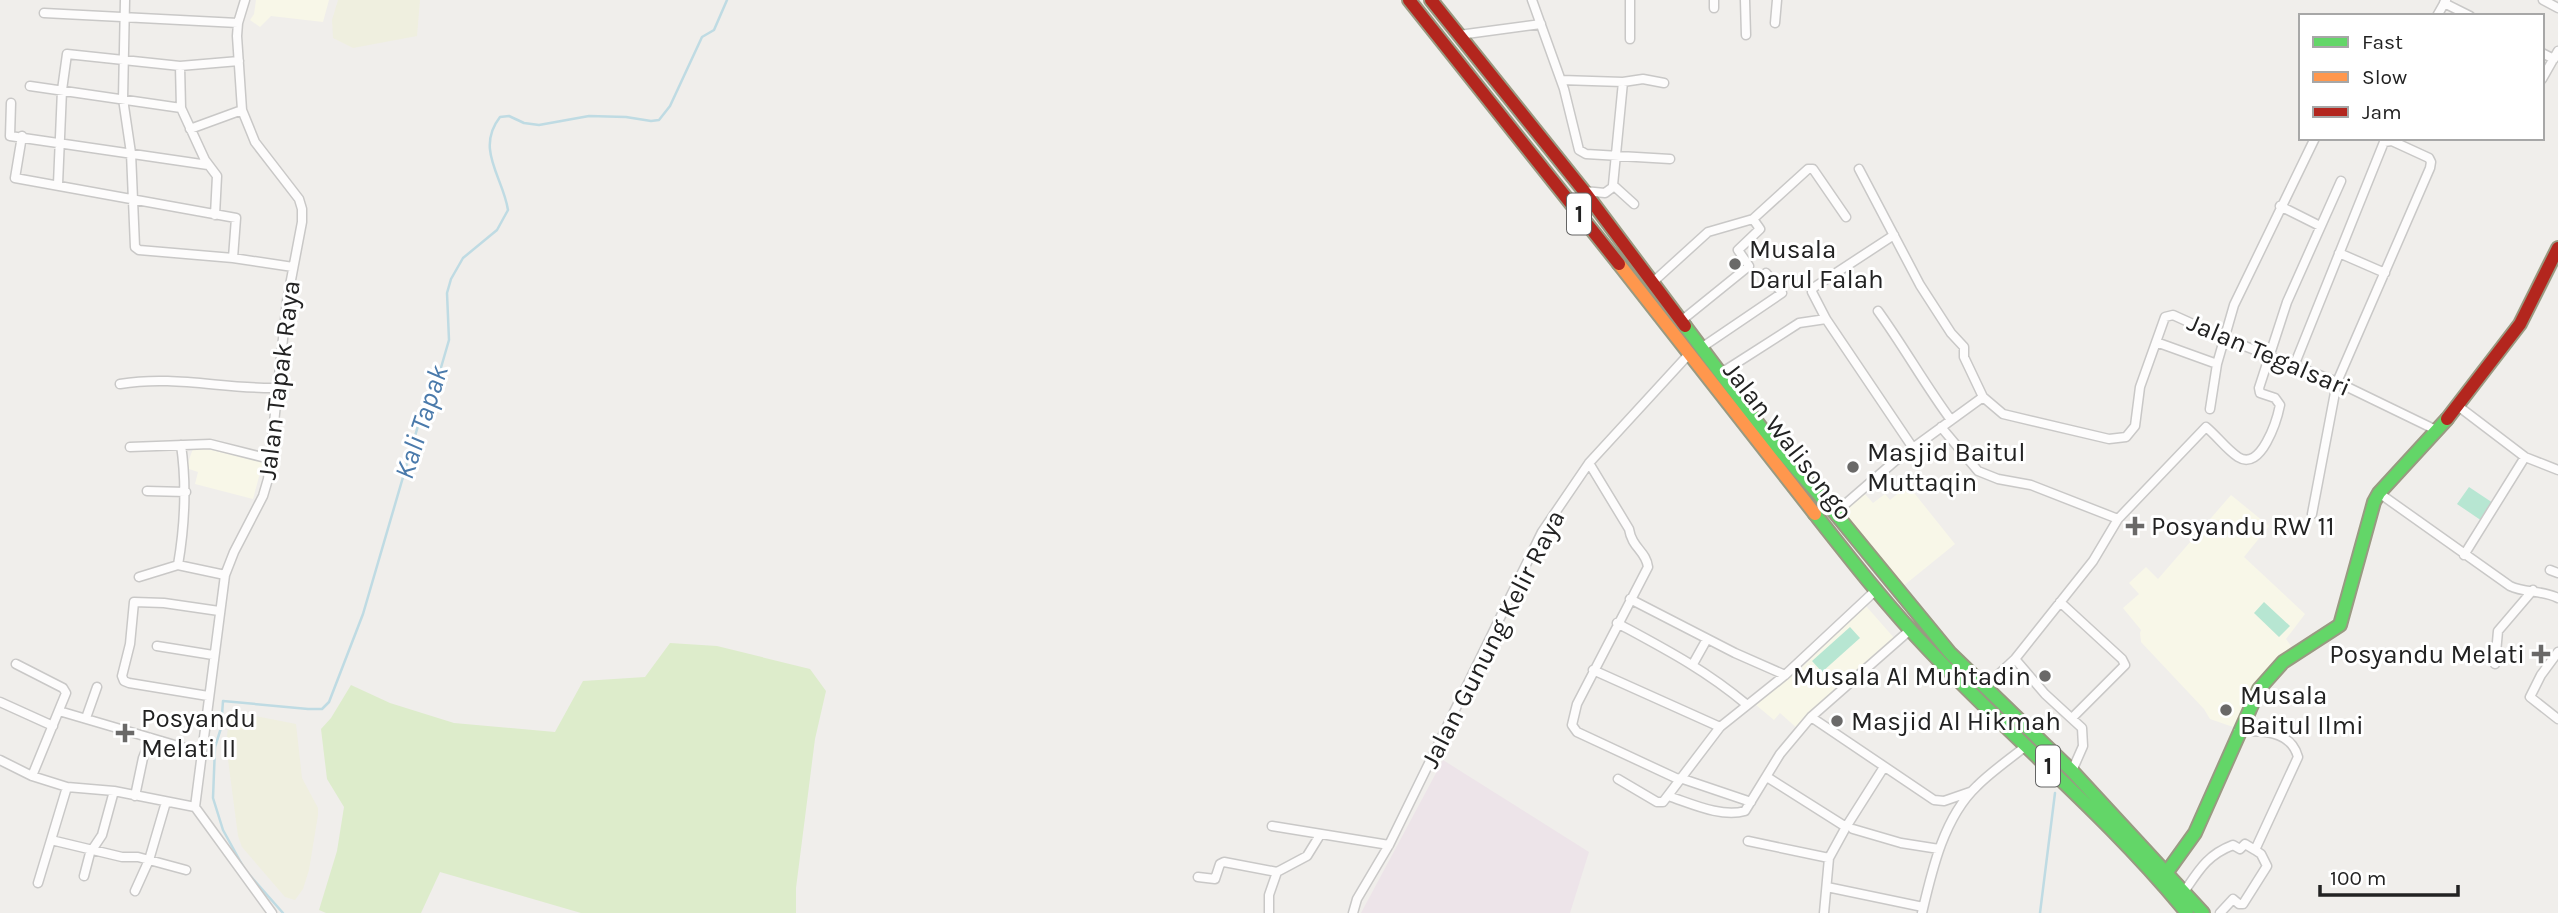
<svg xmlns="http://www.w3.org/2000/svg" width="2558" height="913" viewBox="0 0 2558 913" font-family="Karla,sans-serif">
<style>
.industrial{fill:#ede4e9}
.education{fill:#f8f7e8}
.farmland{fill:#efefdf}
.grass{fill:#ddeccb}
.pitch{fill:#b7e6d2}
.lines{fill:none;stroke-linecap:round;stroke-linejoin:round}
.stream{stroke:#bfdbe3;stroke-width:2.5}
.street-casing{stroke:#c9c8c7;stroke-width:11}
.fast-casing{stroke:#999a82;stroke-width:16}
.slow-casing{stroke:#999a82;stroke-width:16}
.jam-casing{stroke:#999a82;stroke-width:16}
.street{stroke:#fdfcfc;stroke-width:8}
.fast{stroke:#63d668;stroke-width:12}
.slow{stroke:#ff974d;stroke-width:12}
.jam{stroke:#b3261e;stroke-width:12}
.poi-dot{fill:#6a6968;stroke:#fff;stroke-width:2.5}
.labels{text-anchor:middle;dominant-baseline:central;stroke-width:6;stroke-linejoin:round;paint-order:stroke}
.shield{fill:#fff;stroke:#646464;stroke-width:2}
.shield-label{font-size:24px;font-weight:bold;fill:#222}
.poi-label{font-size:26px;fill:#222;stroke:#fff;text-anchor:start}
.street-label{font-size:26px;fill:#222;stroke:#fff}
.water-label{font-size:28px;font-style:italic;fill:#4a7aab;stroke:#fff}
</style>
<rect width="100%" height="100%" fill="#f0eeeb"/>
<path class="industrial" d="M1443 760 1589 852 1570 913H1361Z"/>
<path class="education" d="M256 0H329L323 22 271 16 260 27 250 20 254 14Z
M194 446 263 462 253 499 195 484 198 472 186 468Z
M1903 479 1955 544 1902 587 1842 511 1864 493 1873 503 1885 494 1890 500 1901 491 1896 485Z
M2231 495 2269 526 2244 557 2305 614 2286 639 2291 646 2247 698 2233 727 2210 719 2204 709 2141 642 2140 633 2141 630 2123 608 2139 594 2129 583 2146 567 2158 579Z
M1866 606 1895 639 1799 730 1780 713 1774 720 1756 705 1768 692 1798 671Z"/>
<path class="farmland" d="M338 0H420L417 36 353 48 333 38 332 20Z
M230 711 296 724 302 778 318 808V815L309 870 303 889 295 900 285 897 242 847 238 836 226 744Z"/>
<path class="grass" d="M670 643 717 646 810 669 826 691 815 739 796 888V913H581L440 872 421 913H326L319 910 337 851 344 807 327 779 321 729 331 718 351 685 390 703 454 723 555 732 583 681 645 677Z"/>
<path class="pitch" d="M2469 487 2493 503 2482 521 2457 504Z
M2264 602 2290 626 2279 637 2254 613Z
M1850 627 1860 638 1822 672 1812 661Z"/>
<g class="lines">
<path class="stream" d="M283 913 245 870 223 830 213 798 215 747 221 728 223 701 308 709H322L329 702 363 614 420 419 440 371 449 340 447 293 451 279 463 258 497 230 508 210C503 177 475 149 500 117L509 116 524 123 539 125 589 116 626 117 651 121 659 120 670 106 702 37 714 30 727 0
M2040 913 2055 793"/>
<g class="street-casing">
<path id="street" d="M125 0 123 99 131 153 135 247 139 250 233 258 293 267
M245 0 238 23 237 36 242 110 255 142 299 199 302 209V222L287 301 268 479 263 496 234 552 225 575 195 807 272 913
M1532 0 1564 89 1579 150 1586 154 1670 159
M1714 0V8
M1745 0 1746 35
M2543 0 2558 8
M2444 3 2470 16
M44 13 238 23
M2437 16 2446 0
M1775 23 1777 0
M1459 35 1541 24
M1630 39V0
M2542 53 2554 59
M180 66 181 108 205 160 217 176 215 215
M2542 79 2558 51
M1561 80 1623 82 1643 79 1664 83
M1623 82 1613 185 1634 204
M30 86 181 108
M11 103 10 136 208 165
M190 129 242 110
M22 136 15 178 236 218 233 258
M1859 169 1920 285 1951 333 1964 347V357L1983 397 2003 414 2109 439 2126 437 2135 426 2140 387 2165 317 2173 315 2224 338 2337 382 2436 430
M58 184 62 90 67 54 180 66 239 61
M1584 191 1605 193 1613 187
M2280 206 2320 226
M1894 235 1813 288 1812 292 1826 319 1913 448
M2339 253 2385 273
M1653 282 1708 232 1753 219 1808 169H1813L1846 217
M1878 311C1904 347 1925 385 1951 420
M1681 321 1749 266 1738 250 1760 229 1753 219
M2156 342 2217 364
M1701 348 1782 293 1766 273
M2294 366 2384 142 2392 141 2429 158 2431 162 2430 168 2337 382 2312 514
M1721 373 1799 323 1826 319
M120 384C174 375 223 389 277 388
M2458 406 2525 457 2558 470
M2210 409 2217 364 2234 305 2315 138
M1941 427 1978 471 1998 479 2031 485 2118 519
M130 447 210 444 270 459
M1589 463 1629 529C1632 548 1646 551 1648 567L1577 704 1572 725 1577 732 1678 779
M147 491 186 492
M2379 493 2510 586C2524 593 2542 590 2558 598
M1835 513 1895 461 1983 397
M2464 555 2525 457
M178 565C185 524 187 486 181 445
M2550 570 2558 573
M139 577 178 565 225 575
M1630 599 1735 653 1785 675
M2060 602 2122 659 2125 665 2072 718
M1617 623C1665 649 1704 669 1746 704
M157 646 213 655
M2558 652 2541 675 2530 697 2558 719
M2015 659 2045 694 2082 728 2083 746 2072 771
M16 664 63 688 66 693 32 776
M1693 664 1707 639
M2495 664 2498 631 2533 590
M1593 670 1720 727
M1985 687 2015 659 2093 561 2118 519 2206 427C2217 436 2226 449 2238 457 2261 472 2277 420 2280 405L2275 398 2260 393 2259 388 2287 302 2341 181
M208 696 129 683 124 681 122 676 130 644 134 602 164 603 219 611
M0 702 53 726
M59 711 202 753
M1811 717 1934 800 1944 801 1970 792
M86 718 97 687
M0 760 32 776 67 787 114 791 195 807
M1767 777 1846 827
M1680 778 1751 802
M1618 779 1657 802H1663L1720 727 1785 675 1876 590
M135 796 143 758 151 738
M1668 796C1690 803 1721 818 1745 811L1780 754 1811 717 1910 630
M1272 826 1389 845
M1853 829 1901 843 1939 849
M51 840 122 857H138L186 870
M1748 841 1829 858
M84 876 90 853 102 835 114 791
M1198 877 1215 879 1220 864 1224 862 1277 872
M38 883 67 787
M1827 887 1923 907
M135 891 149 860 166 802
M2184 892C2199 870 2207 855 2233 845L2240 849 2245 844 2255 850
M1269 913V895L1277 872 1307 856 1320 835
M1353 913 1357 899 1389 845 1542 532 1589 463 1690 353
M1824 913 1829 858 1846 827 1884 767
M1922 913C1932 870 1944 817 1977 786 1992 771 2010 759 2027 745
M2220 913 2233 899 2239 904H2243L2267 866 2261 854 2255 850 2298 757C2291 730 2260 730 2238 732"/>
</g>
<g class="fast-casing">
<path id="fast" d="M1685 326 1769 438 1835 513 1950 653 2072 771 2203 913
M1815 514C1852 561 1888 607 1929 650 2013 739 2109 817 2187 913
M2167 872 2195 833 2259 689 2283 662 2340 625 2374 502 2379 493 2447 419"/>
</g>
<g class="slow-casing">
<path id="slow" d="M1619 264 1815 514"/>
</g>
<g class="jam-casing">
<path id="jam" d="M1409 0 1619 264
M1431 0 1584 191 1685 326
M2447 419 2520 324 2558 248"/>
</g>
<use href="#street" class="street"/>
<use href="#fast" class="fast"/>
<use href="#slow" class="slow"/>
<use href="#jam" class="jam"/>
</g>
<g class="poi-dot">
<circle cx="1735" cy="264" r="7"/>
<circle cx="1853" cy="467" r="7"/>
<path d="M2131.5 515.5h7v7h7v7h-7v7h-7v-7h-7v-7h7z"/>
<path d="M2537.5 643.5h7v7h7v7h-7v7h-7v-7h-7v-7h7z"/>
<circle cx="2045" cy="676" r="7"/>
<circle cx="2226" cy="710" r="7"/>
<circle cx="1837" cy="721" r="7"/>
<path d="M121.5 722.5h7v7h7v7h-7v7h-7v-7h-7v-7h7z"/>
</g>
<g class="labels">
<g class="shield">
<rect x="1567" y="193.5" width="24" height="41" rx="5"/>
<rect x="2036" y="745.5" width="24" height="41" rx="5"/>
</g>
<g class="shield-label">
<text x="1579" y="214">1</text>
<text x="2048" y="766">1</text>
</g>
<g class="poi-label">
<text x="1749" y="249">Musala<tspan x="1749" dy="30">Darul Falah</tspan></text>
<text x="1867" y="452">Masjid Baitul<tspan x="1867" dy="30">Muttaqin</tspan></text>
<text x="2151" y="526">Posyandu RW 11</text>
<text x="2525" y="654" text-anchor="end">Posyandu Melati</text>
<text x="2031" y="676" text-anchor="end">Musala Al Muhtadin</text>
<text x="2240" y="695">Musala<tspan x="2240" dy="30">Baitul Ilmi</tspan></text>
<text x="141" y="718">Posyandu<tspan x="141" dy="30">Melati II</tspan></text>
<text x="1851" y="721">Masjid Al Hikmah</text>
</g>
<g class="street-label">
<text transform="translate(2269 355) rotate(23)">Jalan Tegalsari</text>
<text transform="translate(279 380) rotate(-83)">Jalan Tapak Raya</text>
<text transform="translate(1788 441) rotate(52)">Jalan Walisongo</text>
<text transform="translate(1493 639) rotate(-63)">Jalan Gunung Kelir Raya</text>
</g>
<g class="water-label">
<text transform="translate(421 422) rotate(-72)">Kali Tapak</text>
</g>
</g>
<rect x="2299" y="14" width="245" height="126" fill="#ffffff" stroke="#a7a7a7" stroke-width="2"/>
<rect x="2313" y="37" width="35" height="10" fill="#63d668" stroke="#a7a7a7" stroke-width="2"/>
<text x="2362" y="49" font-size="21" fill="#222222">Fast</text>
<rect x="2313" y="72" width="35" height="10" fill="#ff974d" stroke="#a7a7a7" stroke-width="2"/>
<text x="2362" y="84" font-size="21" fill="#222222">Slow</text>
<rect x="2313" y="107" width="35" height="10" fill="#b3261e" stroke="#a7a7a7" stroke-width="2"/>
<text x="2362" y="119" font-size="21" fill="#222222">Jam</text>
<path d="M2320 885v10h138v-10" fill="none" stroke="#222222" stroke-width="3.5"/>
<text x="2330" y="885" font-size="21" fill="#222222" stroke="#ffffff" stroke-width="5" paint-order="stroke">100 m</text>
</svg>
